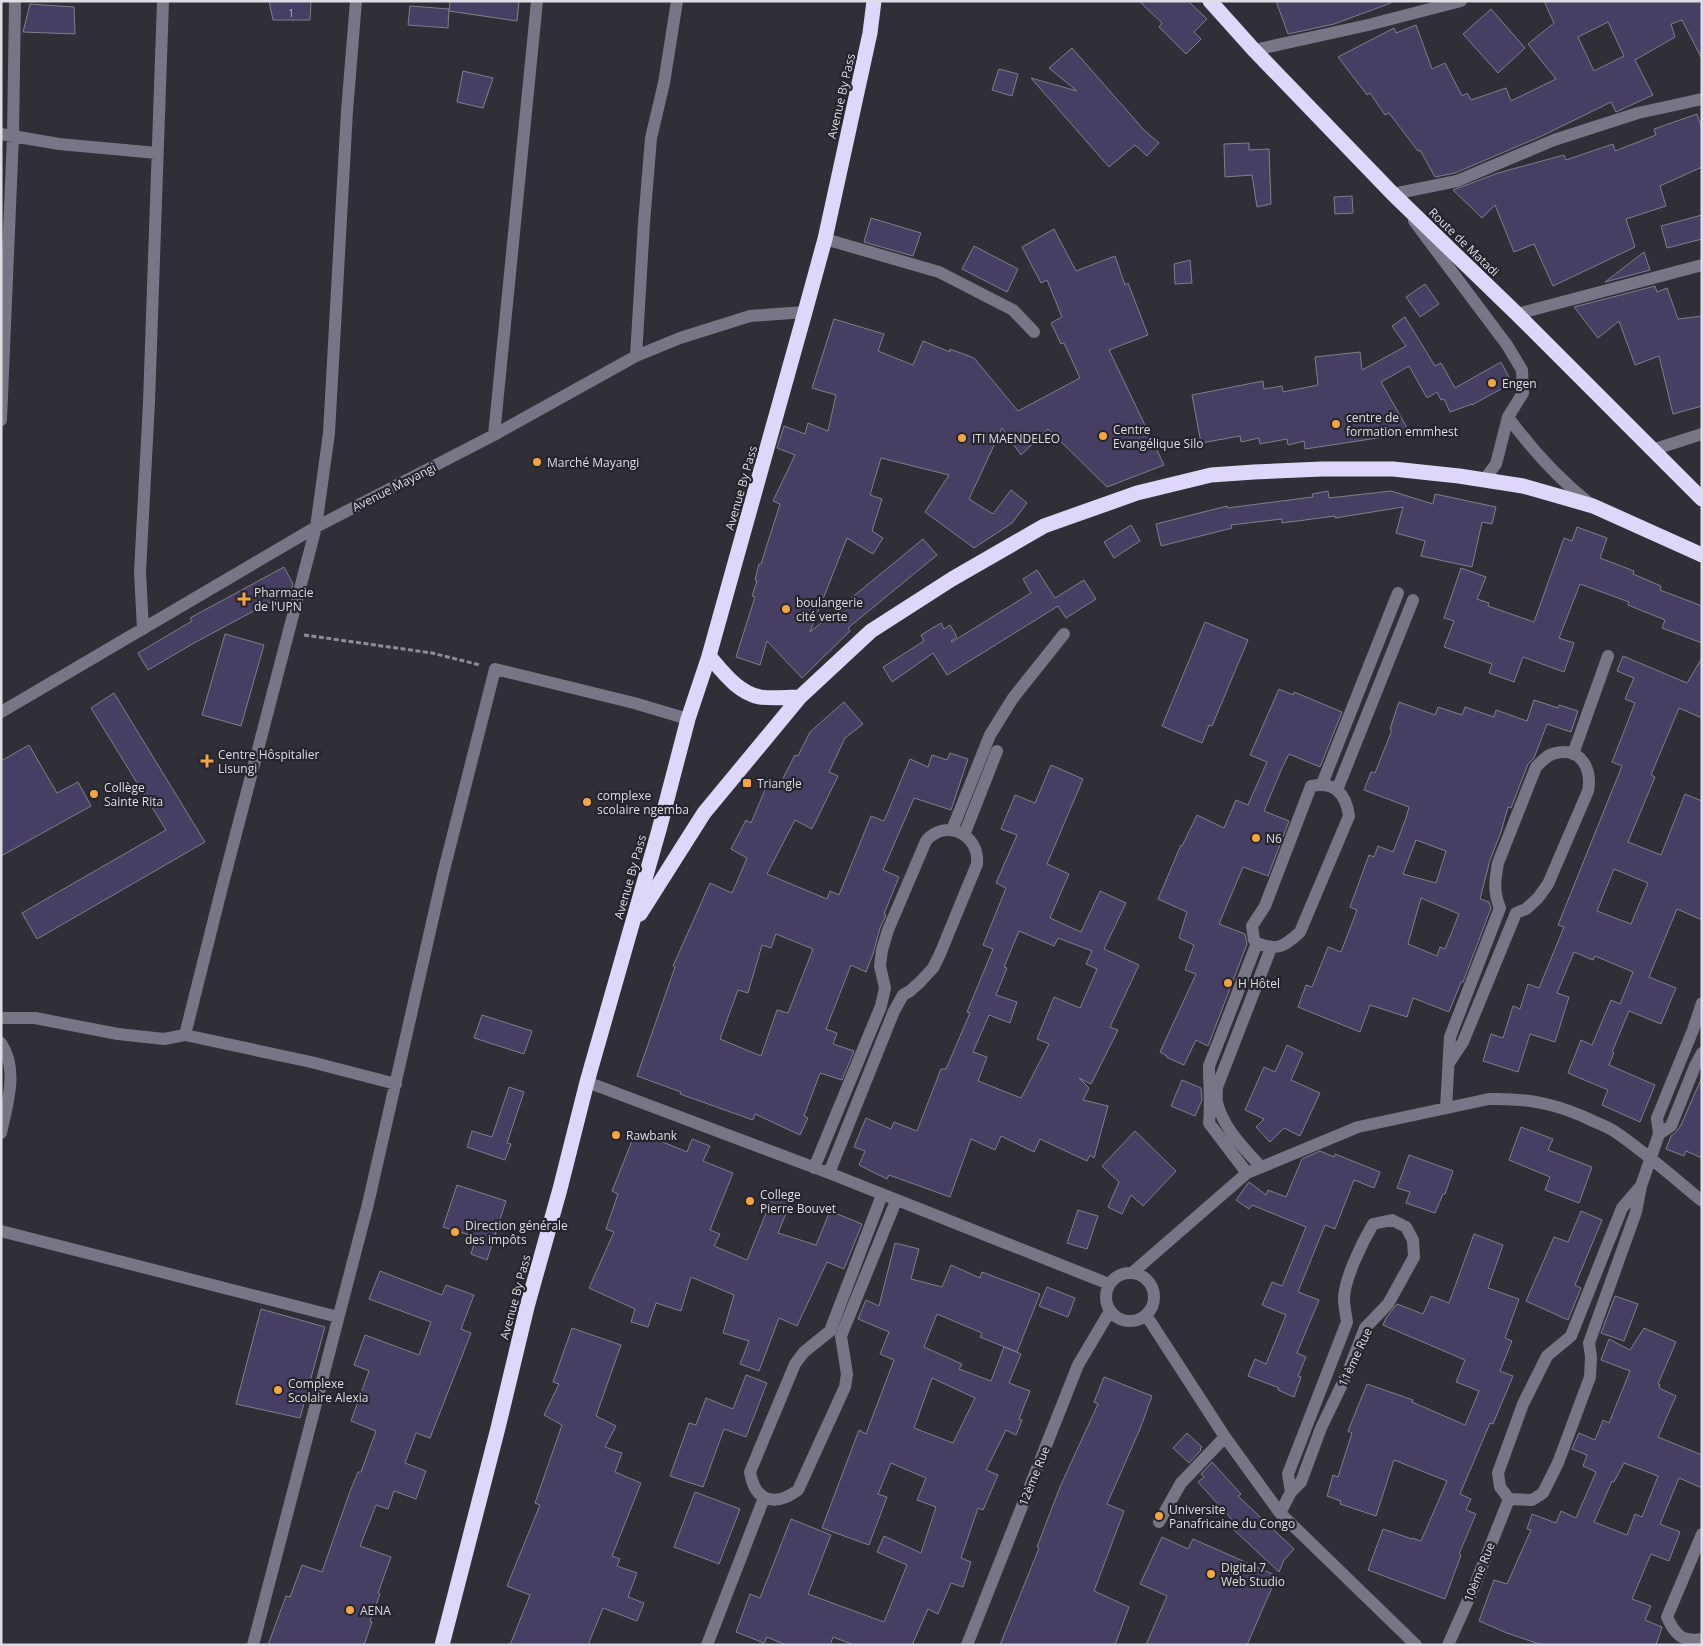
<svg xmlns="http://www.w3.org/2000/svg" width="1703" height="1646" viewBox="0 0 1703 1646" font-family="'Open Sans',sans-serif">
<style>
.building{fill:#473f63;stroke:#807e89;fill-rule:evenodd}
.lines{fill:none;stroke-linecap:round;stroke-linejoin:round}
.path{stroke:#8f8d94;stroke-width:3;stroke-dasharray:5 2.5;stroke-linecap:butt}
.minor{stroke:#787587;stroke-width:12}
.highway{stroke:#ded7fa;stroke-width:15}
.poi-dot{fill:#f2a541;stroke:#26242d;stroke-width:2}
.labels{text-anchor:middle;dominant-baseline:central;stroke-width:4.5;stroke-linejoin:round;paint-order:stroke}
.number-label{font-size:10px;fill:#b9b6c4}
.street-label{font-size:12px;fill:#dfdee4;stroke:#26242d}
.poi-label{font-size:12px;fill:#dfdee4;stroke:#26242d;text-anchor:start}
</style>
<rect width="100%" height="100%" fill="#302e37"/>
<path class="building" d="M269 1H311L310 20H273Z
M450 1H519L517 21 449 11Z
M1139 1H1188L1207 19 1194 32 1201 39 1186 54 1159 27 1162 23Z
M1276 1H1391V3L1334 24 1288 34Z
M1544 1H1702V59L1682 20 1671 24 1675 37 1635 60 1653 95 1616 112 1611 102 1544 135 1455 173 1435 177 1420 150 1418 151 1389 113 1385 115 1370 93 1367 95 1338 57 1394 28 1396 33 1416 25 1432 69 1445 63 1462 96 1467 93 1471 100 1506 88 1511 101 1556 79 1528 44 1554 23ZM1608 22 1624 56 1594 71 1578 37Z
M30 4 74 7 75 34 23 32Z
M410 6 449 9 448 28 408 25Z
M1491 9 1525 48 1498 73 1463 34Z
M1072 48 1144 130 1159 143 1147 156 1135 145 1109 167 1031 78 1077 91 1049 68Z
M999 69 1018 74 1012 96 992 90Z
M463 71 493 78 483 108 457 102Z
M1697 114 1702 129V167L1660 186 1666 206 1626 219 1635 247 1553 286 1534 244 1514 252 1495 205 1482 218 1453 190 1498 173 1564 155 1566 160 1613 144 1615 151 1656 135 1654 129Z
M1249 143V150L1269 149 1271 204 1257 207 1252 175 1225 177 1224 144Z
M1352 196 1353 213 1335 214 1334 197Z
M1702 215V239L1667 248 1661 226Z
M871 218 921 233 913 256 864 242Z
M1054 229 1076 271 1115 256 1125 285 1128 283 1148 335 1109 350 1164 465 1107 487 1048 429 1021 455 1002 428 969 499 993 514 1011 490 1027 503 1012 523 974 548 925 512 949 475 881 458 870 495 882 499 872 531 883 538 873 554 847 538 810 632 923 539 937 555 848 628 850 631 802 678 767 641 760 665 736 657 755 597 752 596 757 581 755 580 759 564H761L780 504 773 501 795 455 777 448 784 426 805 434 808 423 828 431 836 395 812 388 834 319 884 334 878 351 913 365 923 341 950 352V349L974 358 1018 411 1080 378 1064 343 1061 344 1051 323 1062 317 1047 280 1041 283 1022 247Z
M974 246 1018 269 1007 292 962 269Z
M1644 252 1650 270 1605 282Z
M1190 260 1192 283 1175 284 1174 264Z
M1425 284 1439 304 1420 317 1406 297Z
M1655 286 1657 292 1667 288 1678 319 1702 316V406L1673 414 1659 356 1635 365 1619 321 1598 338 1574 307Z
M1405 317 1435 366 1441 363 1455 388 1501 362 1512 383 1472 405V404L1450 412 1444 399 1441 400 1437 392 1427 398 1409 366 1381 382 1410 433 1305 449 1304 441 1288 445 1287 439 1260 444 1259 438 1241 442 1240 436 1201 443 1192 395 1263 381 1264 389 1282 386 1283 392 1318 385 1315 357 1360 352 1362 370 1406 346 1392 326Z
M1328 491 1329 498 1391 491 1433 504 1435 494 1496 507 1492 524 1482 522 1472 567 1421 556 1425 541 1396 533 1403 507 1335 518V516L1282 523V519L1231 525 1232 528 1161 546 1156 524 1227 506V508L1313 497 1312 494Z
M1131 525 1140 541 1114 558 1104 542Z
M1577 527 1607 538 1600 558 1634 571 1633 574 1661 586 1660 590 1702 606V643L1662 628 1665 620 1628 605 1629 602 1580 584 1559 638 1574 643 1564 672 1523 657 1514 682 1489 673 1492 664 1444 647 1454 621 1444 618 1461 568 1486 577 1477 599 1489 603 1488 606 1534 622 1564 538 1572 541Z
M284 567 293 584 291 591 194 643 148 670 138 653 192 621 190 618Z
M1037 570 1055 598 1084 580 1096 599 1066 618 1058 606 947 675 933 653 892 682 883 667 924 641 921 635 941 623 944 629 950 625 957 637 951 641 952 642 1031 593 1023 579Z
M1205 622 1248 640 1212 726 1209 725 1202 743 1162 726Z
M225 634 264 645 241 726 202 715Z
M1623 656 1687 683 1702 658V718L1679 708 1651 775 1655 777 1628 842 1661 855 1685 794 1702 801V920L1677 909 1649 977 1676 988 1661 1024 1629 1011 1612 1052 1614 1053 1609 1065 1655 1085 1640 1122 1602 1105 1608 1090 1568 1073 1581 1040 1592 1045 1611 1000 1620 1004 1633 972 1595 956 1593 960 1574 952 1557 993 1569 997 1555 1042 1530 1034 1518 1072 1483 1061 1491 1034 1503 1038 1513 1006 1520 1009 1528 984 1539 988 1564 927 1558 925 1622 766 1612 762 1635 703 1625 699 1634 678 1617 671ZM1614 869 1648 883 1631 924 1597 911Z
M1279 689 1293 695 1294 692 1342 712 1320 767 1289 754 1282 768 1264 811 1289 821 1268 876 1243 867 1219 924 1245 934 1247 944 1208 1046 1196 1040 1184 1065 1166 1057 1167 1056 1160 1052 1196 974 1185 970 1194 945 1179 938 1187 912 1158 899 1181 845 1182 846 1197 815 1224 828 1236 800 1248 805 1267 762 1250 755Z
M114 693 205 842 37 939 22 913 166 830 91 708Z
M1534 700 1558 708 1559 705 1578 711 1571 732 1547 724 1534 758 1528 764 1511 808 1508 807 1501 832 1490 860 1480 899 1489 902 1491 908 1463 982H1461L1449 1012 1413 998 1407 1017 1370 1005 1360 1032 1298 1007 1306 985 1312 987 1328 947 1341 952 1357 910 1350 907 1369 855 1374 857 1378 846 1393 852 1406 818 1409 807 1364 790 1371 772 1375 773 1392 730 1390 729 1399 702 1435 715 1438 707 1462 715 1465 707 1494 717 1496 710 1527 721ZM1416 840 1446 851 1436 883 1403 874ZM1421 898 1459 914 1445 949 1440 947 1437 956 1408 944Z
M844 702 863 724 845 738 829 772 838 776 812 829 795 820 767 874 827 899 830 891 839 895 871 816 884 821 910 759 928 767 932 755 947 760 950 753 968 759 951 810 914 798 883 870 899 877 884 914 886 915 880 928 873 954 866 972 851 965 826 1029 837 1033 833 1044 854 1051 842 1080 820 1073 804 1116 808 1118 800 1135 755 1114 753 1120 680 1094 681 1092 637 1076 675 967 673 966 710 883 732 893 747 858 731 849 746 820 751 823 767 785 777 790 795 755 798 756 810 732ZM776 934 813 949 788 1013 777 1010 761 1056 720 1039 738 990 748 993 762 945 771 948Z
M29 745 57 793 78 782 91 806 1 856V761Z
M1051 765 1083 779 1047 864 1069 874 1050 918 1081 932 1100 891 1126 903 1104 949 1139 965 1110 1027 1118 1030 1091 1084 1079 1078 1089 1088 1083 1100 1108 1106 1094 1158 1090 1155 1087 1161 1040 1139 1034 1152 1001 1136 995 1150 971 1139 950 1197 889 1175 887 1179 859 1165 865 1151 854 1147 866 1118 891 1129 894 1122 917 1131 941 1069H946L970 1013 967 1012 993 949 983 945 1006 888 996 883 1017 835 1001 829 1015 795 1035 803ZM1019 931 1054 946 1058 938 1092 951 1086 964 1097 969 1080 1008 1054 997 1037 1039 1049 1044 1021 1098 978 1081 987 1057 973 1052 989 1015 1010 1023 1017 1002 996 995 1007 968 1004 967Z
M482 1015 532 1031 524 1054 474 1038Z
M1287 1045 1303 1053 1291 1080 1320 1093 1300 1136 1284 1128 1270 1142 1256 1127 1264 1119 1245 1110 1264 1067 1275 1072Z
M1702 1077V1158L1686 1151 1684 1156 1666 1149 1671 1136 1676 1132 1681 1125Z
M1182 1080 1201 1088 1202 1100 1195 1116 1171 1106Z
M509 1087 524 1092 507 1143 511 1144 505 1160 467 1147 472 1131 492 1137Z
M1521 1127 1553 1139 1548 1150 1592 1167 1579 1203 1545 1190 1550 1177 1509 1160Z
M636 1131 687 1152 692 1139 710 1146 703 1161 733 1173 710 1230 720 1234 714 1246 747 1260 775 1191 792 1198 778 1233 816 1245 830 1211 862 1224 844 1269 827 1262 797 1326 779 1318 759 1371 740 1364 749 1341 723 1333 734 1295 691 1277 681 1311 656 1303 648 1327 631 1322 635 1309 589 1288 614 1232 606 1229 618 1194 612 1191Z
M1135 1131 1176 1171 1143 1206 1131 1195 1122 1214 1108 1207 1119 1182 1102 1166Z
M1320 1151 1334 1157 1335 1154 1380 1172 1374 1188 1354 1180 1335 1229 1325 1225 1298 1292 1319 1300 1297 1353 1306 1357 1298 1376 1301 1377 1294 1397 1278 1390 1279 1388 1248 1376 1255 1359 1266 1364 1286 1315 1262 1305 1272 1282 1282 1286 1306 1227 1252 1205 1249 1209 1236 1200 1249 1182 1266 1195 1268 1190 1286 1197 1302 1159Z
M1409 1155 1453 1171 1445 1194H1443L1435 1213 1406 1203 1410 1192 1397 1188Z
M457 1185 506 1201 487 1260 471 1254 476 1237 443 1227Z
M1078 1210 1098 1216 1087 1249 1067 1243Z
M1581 1211 1602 1220 1575 1285 1581 1288 1568 1320 1526 1301 1554 1237 1568 1242Z
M1474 1234 1503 1245 1488 1288 1519 1299 1505 1338 1512 1341 1500 1371 1513 1376 1493 1424 1490 1423 1460 1494 1471 1499 1466 1510 1476 1514 1459 1554 1461 1555 1445 1599 1368 1570 1383 1529 1412 1539V1538L1421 1541 1447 1481 1394 1460 1376 1516 1340 1504 1341 1501 1327 1496 1333 1475 1338 1477 1352 1433 1348 1431 1367 1384 1413 1400 1412 1402 1465 1425 1479 1391 1456 1382 1465 1360 1383 1325 1386 1318 1397 1304 1423 1314 1431 1296 1449 1303Z
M895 1243 919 1249 911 1279 942 1287 951 1265 980 1278 982 1272 1040 1294 1017 1352 980 1337 982 1333 937 1314 924 1347 962 1364 959 1369 991 1381 1004 1347 1021 1354 1009 1383 1030 1391 1019 1419 1022 1420 1016 1435 1006 1430 986 1470 998 1475 983 1510 978 1508 961 1558 971 1562 963 1587 951 1583 938 1614 928 1609 912 1645H854L833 1637 830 1645H786L767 1637 764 1643 736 1632 750 1594 760 1598 791 1519 831 1535 808 1594 884 1622 907 1565 877 1552 884 1536 921 1553 936 1507 917 1500 926 1478 891 1463 878 1494 887 1497 869 1545 822 1528 859 1430 866 1434 894 1360 880 1354 889 1332 858 1319 866 1300 879 1306ZM932 1378 975 1398 953 1443 914 1428Z
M380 1271 442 1295 446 1285 474 1295 461 1329 471 1333 430 1438 416 1433 405 1463 426 1471 416 1499 394 1491 388 1509 376 1505 360 1546 391 1557 378 1593 380 1594 370 1621 372 1622 364 1645H268L286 1596 290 1597 302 1565 322 1572 349 1494 358 1472H361L376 1431 351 1421 369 1371 354 1365 365 1335 419 1355 431 1322 369 1299Z
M1047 1287 1075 1298 1068 1317 1039 1306Z
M1615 1296 1638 1304 1624 1341 1601 1333Z
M261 1309 325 1327 300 1418 236 1404Z
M572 1328 621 1345 596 1416 616 1426 605 1447 622 1453 615 1472 641 1483 612 1556 620 1559 617 1566 637 1573 628 1597 644 1603 637 1621 603 1608 588 1645H510L530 1595 507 1586 540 1505 535 1503 562 1425 544 1415 559 1384 553 1382Z
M1644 1328 1676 1342 1658 1384 1660 1385 1659 1388 1676 1396 1658 1437 1702 1455V1488L1679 1478 1660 1524 1680 1532 1669 1561 1651 1554 1632 1599 1651 1606 1645 1620 1662 1627 1656 1645H1542L1507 1633 1479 1621 1494 1580 1507 1584 1531 1530 1527 1529 1532 1514 1556 1523 1561 1511 1576 1518 1596 1472 1583 1466 1587 1455 1572 1449 1579 1433 1595 1440 1603 1420 1609 1423 1630 1371 1601 1360 1609 1339 1630 1350ZM1624 1463 1658 1476 1642 1517 1635 1514 1627 1535 1594 1522 1612 1481 1614 1482Z
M746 1375 767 1383 746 1437 724 1429 703 1487 670 1476 689 1423 696 1425 706 1398 733 1409Z
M1104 1377 1152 1396 1140 1429 1107 1504 1124 1511 1094 1591 1129 1607 1115 1645H1000L1039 1548 1037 1547 1060 1487 1098 1404 1094 1402Z
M1187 1433 1202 1447 1200 1449 1201 1450 1189 1463 1173 1448Z
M1212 1462 1241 1494 1238 1496 1294 1549 1284 1560 1279 1572 1233 1529 1237 1525 1198 1482 1204 1477 1201 1474Z
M695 1492 740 1509 719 1564 674 1547Z
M1162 1537 1188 1549 1193 1539 1277 1576 1247 1645H1146L1167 1596 1140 1584Z"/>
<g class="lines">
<path class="path" d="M304 635 432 653 480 665"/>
<path class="minor" d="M1254 50 1368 25 1461 1
M1 134 59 144 157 153
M1397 199 1393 194 1457 181 1554 140 1638 113 1702 99
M1414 221 1507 345 1522 370 1523 393 1508 417 1496 464 1484 480
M825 239 939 272 1013 310 1034 332
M1517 314 1702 265
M636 356 644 223 651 138 664 83 677 1
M1508 417C1532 450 1558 478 1590 504
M1 420 13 136 15 1
M494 435 537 1
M1652 450 1702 434
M143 629 140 572 149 402 163 1
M1 712 316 527 494 435 636 356 680 338 750 316 805 312
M1573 754 1608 656
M1322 784 1398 593
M1337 790 1413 600
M952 830 990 735 1013 698 1064 634
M964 835 997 751
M1 1018H35L118 1034 164 1039 185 1035 311 1062 396 1084
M185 1035 221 891 316 527 329 433 347 111 356 1
M1 1043C19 1070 7 1104 1 1133
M587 1082 829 1173 1109 1284
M1446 1108 1450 1037 1500 908C1493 891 1495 880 1498 863L1536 767C1542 761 1548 754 1556 753 1582 747 1592 770 1588 791L1548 884 1538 898 1526 909 1516 913 1463 1042 1449 1063
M1659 1134 1671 1126 1695 1066 1702 1053
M1261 1167C1244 1148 1223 1128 1217 1102 1216 1097 1217 1092 1217 1087L1271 948
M814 1168 881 1006 885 988 880 966 882 950 888 930 926 841C945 818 980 834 977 864L940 954 933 968 920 982 910 991 903 995 894 1011 829 1173
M1247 1173 1209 1123C1211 1104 1209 1086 1209 1066L1257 943 1254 940 1252 926 1265 906 1311 786C1335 781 1346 794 1349 816L1300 932C1284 947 1277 951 1257 943
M882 1195 830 1331 804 1352 795 1364 750 1472C755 1502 775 1507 798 1490L845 1387 847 1374 841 1336 896 1201
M1 1231 338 1317
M1132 1273 1247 1173 1358 1127 1489 1099C1528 1098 1558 1104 1593 1121 1600 1124 1608 1127 1614 1131 1645 1152 1673 1177 1702 1201
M1106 1297a24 24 0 1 1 48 0a24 24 0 1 1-48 0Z
M1146 1315 1225 1437 1280 1513 1416 1645
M1509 1499 1532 1500 1543 1493 1558 1463 1590 1377 1591 1357 1589 1343 1636 1212 1641 1186 1659 1134 1657 1118 1693 1030 1702 1003
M1509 1499 1500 1487 1498 1473 1523 1404 1547 1356 1571 1336 1622 1208 1640 1187
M1280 1513 1291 1492 1288 1474 1347 1322C1346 1315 1344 1306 1344 1299 1344 1279 1363 1241 1373 1224L1392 1220 1406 1227 1413 1240 1414 1257 1388 1304 1365 1328 1347 1374 1321 1428 1301 1482 1291 1492
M1159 1522 1181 1483 1225 1437
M1702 1534 1667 1617C1675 1635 1682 1642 1702 1639
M253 1645 368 1204 443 874 495 669 634 703 688 719
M707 1645 764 1498
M967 1645 1078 1365 1110 1311
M1448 1645 1474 1587 1509 1499"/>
<path class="highway" d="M1210 1 1254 50 1393 194 1517 314 1702 499
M709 656C723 672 738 693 760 697 773 699 787 697 800 697
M640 914 704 813 800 697 871 631 952 579 1044 526 1137 493 1211 475 1254 472 1322 469H1393L1459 476 1523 486 1593 506 1702 555
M442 1645 498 1428 527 1307 560 1189 587 1082 659 830 688 719 709 656 805 312 825 239 870 33 874 1"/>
</g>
<g class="poi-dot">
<circle cx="1492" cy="383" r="5"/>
<circle cx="1336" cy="424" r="5"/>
<circle cx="1103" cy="436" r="5"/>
<circle cx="962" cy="438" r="5"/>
<circle cx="537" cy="462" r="5"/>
<path d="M241.5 591.5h5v5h5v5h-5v5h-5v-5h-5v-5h5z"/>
<circle cx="786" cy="609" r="5"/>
<path d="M204.5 753.5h5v5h5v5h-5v5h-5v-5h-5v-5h5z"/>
<rect x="742" y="778" width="10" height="10" rx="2.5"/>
<circle cx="94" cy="794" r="5"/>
<circle cx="587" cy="802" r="5"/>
<circle cx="1256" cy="838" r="5"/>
<circle cx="1228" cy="983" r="5"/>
<circle cx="616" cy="1135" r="5"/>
<circle cx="750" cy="1201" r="5"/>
<circle cx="455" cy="1232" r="5"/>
<circle cx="278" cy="1390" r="5"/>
<circle cx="1159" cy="1516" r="5"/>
<circle cx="1211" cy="1574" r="5"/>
<circle cx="350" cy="1610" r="5"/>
</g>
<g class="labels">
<g class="number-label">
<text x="291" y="13">1</text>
</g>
<g class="street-label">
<text transform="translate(841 96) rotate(-77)">Avenue By Pass</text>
<text transform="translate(1464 242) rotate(44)">Route de Matadi</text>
<text transform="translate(394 487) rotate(-27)">Avenue Mayangi</text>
<text transform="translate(741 488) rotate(-74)">Avenue By Pass</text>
<text transform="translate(630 877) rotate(-74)">Avenue By Pass</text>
<text transform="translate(515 1297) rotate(-75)">Avenue By Pass</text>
<text transform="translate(1355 1357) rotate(-65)">11ème Rue</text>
<text transform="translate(1034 1476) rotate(-68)">12ème Rue</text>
<text transform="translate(1479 1572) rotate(-68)">10ème Rue</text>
</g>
<g class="poi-label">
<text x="1502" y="383">Engen</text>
<text x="1346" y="417">centre de<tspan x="1346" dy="14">formation emmhest</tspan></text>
<text x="1113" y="429">Centre<tspan x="1113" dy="14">Evangélique Silo</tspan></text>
<text x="972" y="438">ITI MAENDELEO</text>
<text x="547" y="462">Marché Mayangi</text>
<text x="254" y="592">Pharmacie<tspan x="254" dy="14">de l'UPN</tspan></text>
<text x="796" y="602">boulangerie<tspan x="796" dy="14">cité verte</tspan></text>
<text x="218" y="754">Centre Hôspitalier<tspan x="218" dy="14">Lisungi</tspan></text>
<text x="757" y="783">Triangle</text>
<text x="104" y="787">Collège<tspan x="104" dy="14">Sainte Rita</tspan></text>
<text x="597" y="795">complexe<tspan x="597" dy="14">scolaire ngemba</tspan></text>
<text x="1266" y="838">N6</text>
<text x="1238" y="983">H Hôtel</text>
<text x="626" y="1135">Rawbank</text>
<text x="760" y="1194">College<tspan x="760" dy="14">Pierre Bouvet</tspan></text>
<text x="465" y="1225">Direction générale<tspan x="465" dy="14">des impôts</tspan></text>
<text x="288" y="1383">Complexe<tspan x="288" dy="14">Scolaire Alexia</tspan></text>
<text x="1169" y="1509">Universite<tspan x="1169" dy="14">Panafricaine du Congo</tspan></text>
<text x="1221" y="1567">Digital 7<tspan x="1221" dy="14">Web Studio</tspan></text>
<text x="360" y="1610">AENA</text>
</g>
</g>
<rect width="1703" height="1646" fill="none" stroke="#dfdee4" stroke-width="5"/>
</svg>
